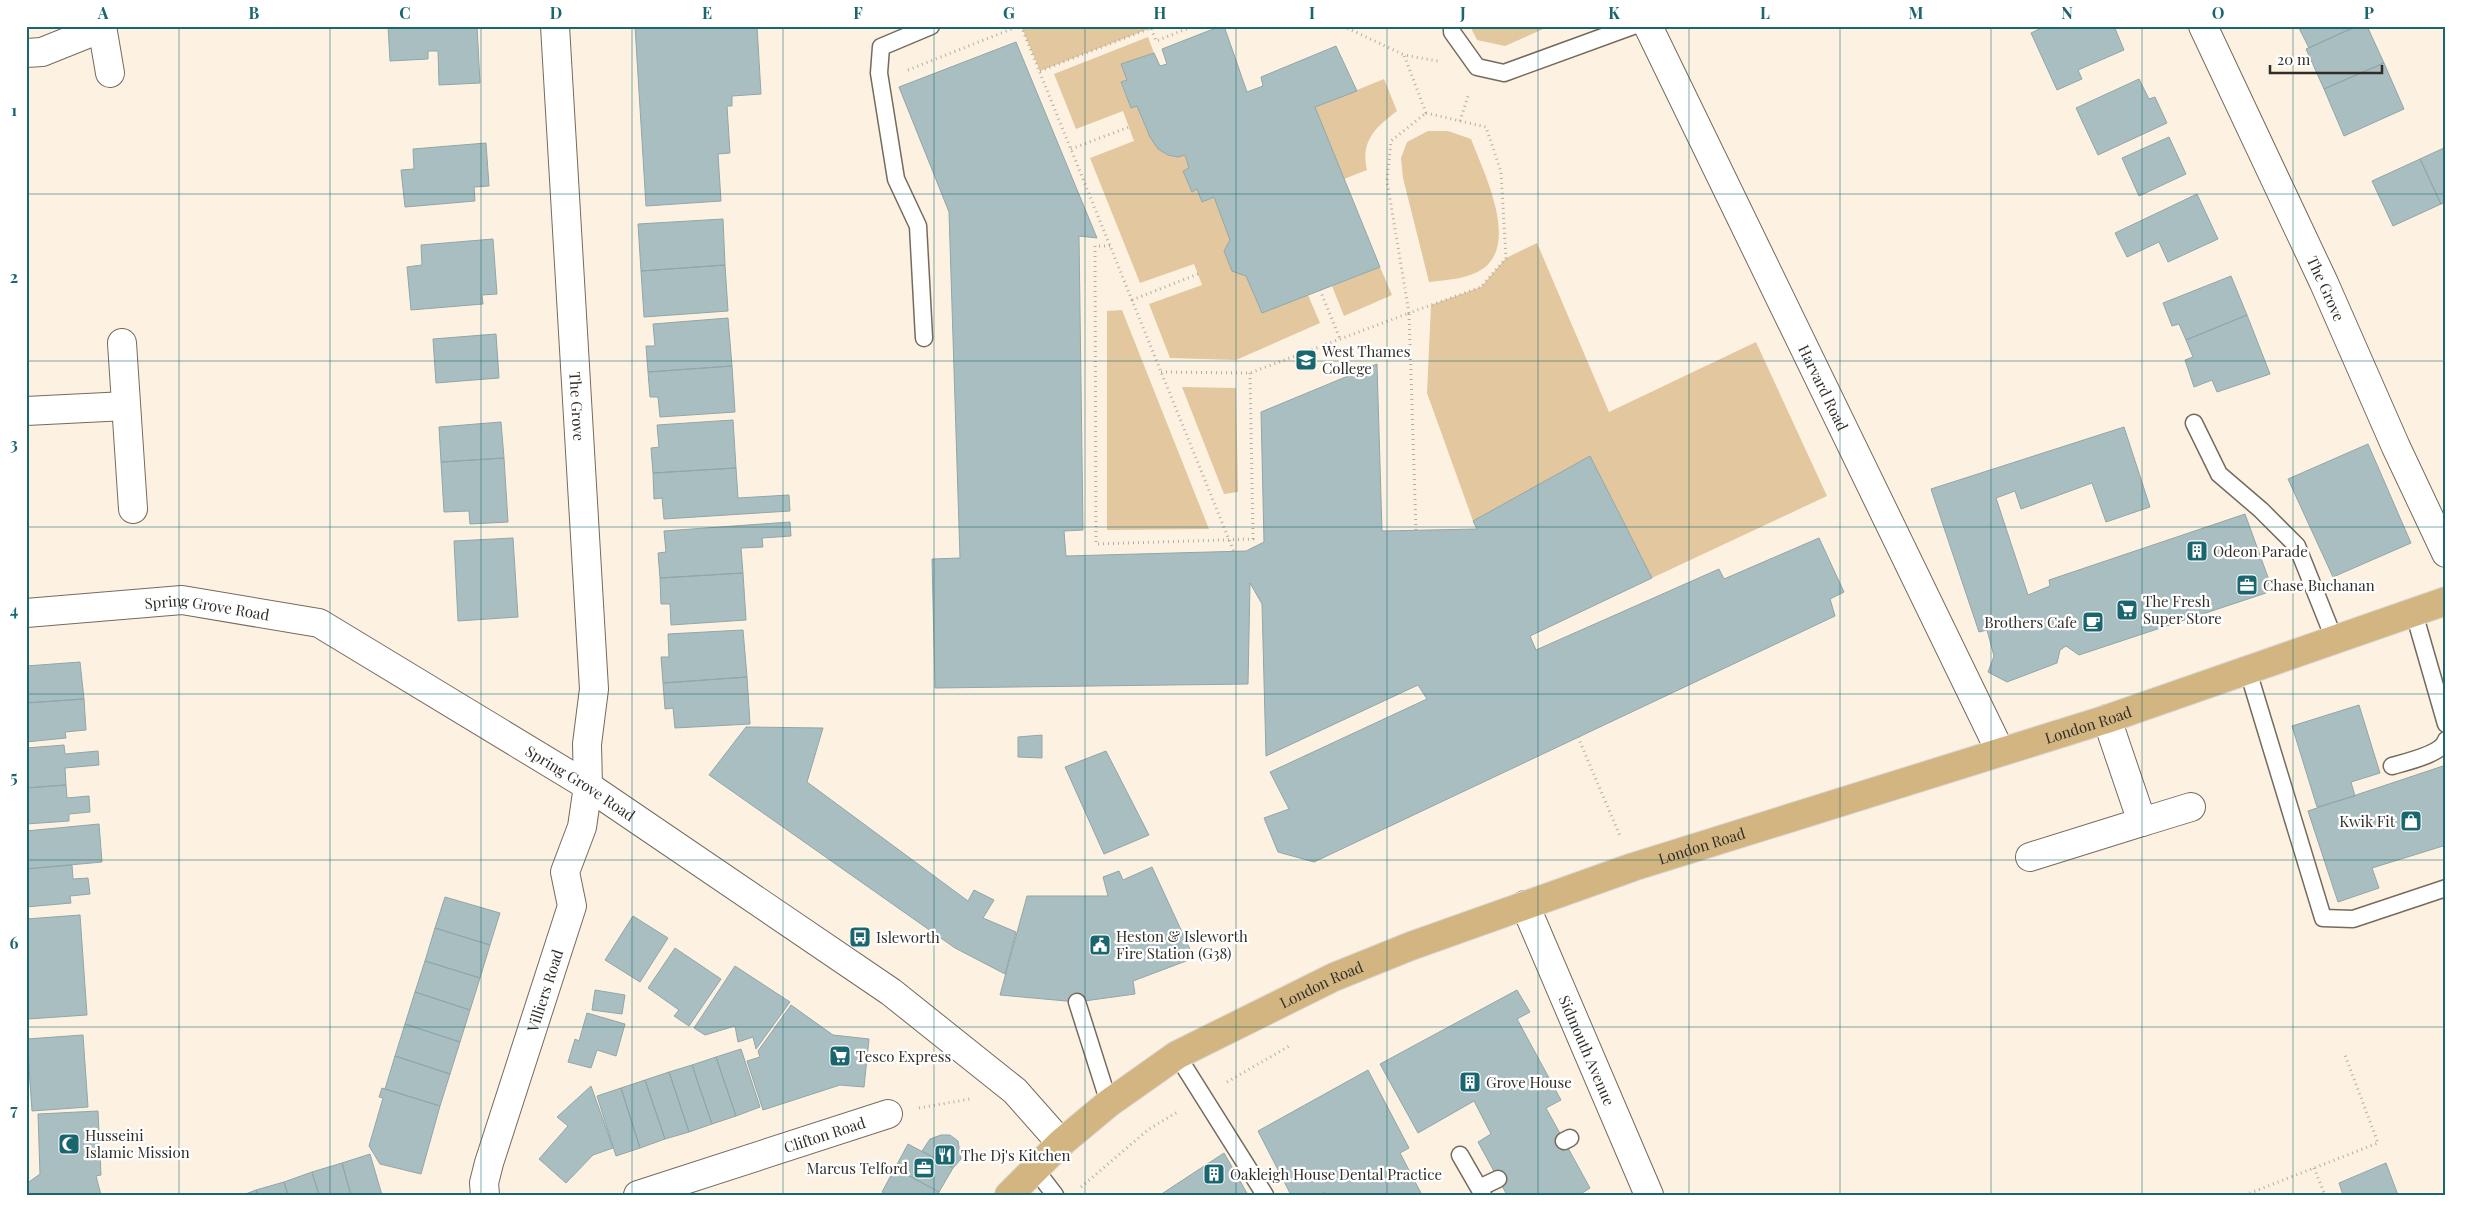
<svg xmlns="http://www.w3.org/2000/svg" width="2472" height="1221" viewBox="0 0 2472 1221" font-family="'Playfair Display',serif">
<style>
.green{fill:#e2c79f}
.building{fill:#a8bec1;stroke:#91a6a9}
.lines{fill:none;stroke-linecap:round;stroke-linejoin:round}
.service-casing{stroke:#756b5d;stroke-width:19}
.minor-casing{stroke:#756b5d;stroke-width:30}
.tertiary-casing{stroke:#756b5d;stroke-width:30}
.secondary-casing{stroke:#756b5d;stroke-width:30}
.primary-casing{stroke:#dad9d8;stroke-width:30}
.path{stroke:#b6ada1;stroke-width:3;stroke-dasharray:1 4;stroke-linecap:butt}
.service{stroke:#fff;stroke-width:16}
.minor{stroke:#fff;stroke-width:28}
.tertiary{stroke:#fff;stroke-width:28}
.secondary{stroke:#fff;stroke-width:28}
.primary{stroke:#d3b581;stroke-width:28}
.grid{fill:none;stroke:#1a666f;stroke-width:1;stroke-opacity:0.55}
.labels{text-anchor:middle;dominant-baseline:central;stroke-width:4.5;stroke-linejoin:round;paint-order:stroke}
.street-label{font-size:15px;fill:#302c26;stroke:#fff}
.poi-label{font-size:15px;fill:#302c26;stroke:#fff;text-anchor:start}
.neatline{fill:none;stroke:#1a666f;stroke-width:2}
.grid-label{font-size:16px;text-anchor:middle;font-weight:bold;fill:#1a666f}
</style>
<rect width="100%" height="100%" fill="#fdf2e2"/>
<path class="green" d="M1021 26H1151V28L1040 71Z
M1470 26H1550L1505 46 1477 40Z
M1148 37 1154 53 1121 64 1127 80 1121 83 1131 108 1137 106C1146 127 1156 164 1185 155L1189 168 1183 171 1192 192 1197 189 1202 202 1214 197 1230 240 1224 251 1232 270 1246 276 1262 313 1308 295 1320 323 1236 360 1170 358 1149 304 1202 285 1194 264 1140 283 1090 158 1134 141 1123 111 1076 129 1054 74Z
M1384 79 1397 111C1376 127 1360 141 1367 170L1344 179 1315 107Z
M1428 131H1448L1471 139C1483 171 1519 241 1484 268 1469 279 1447 280 1429 282L1403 178 1401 158 1407 142Z
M1537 243 1609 412 1756 342 1827 496 1652 578 1590 456 1473 521 1427 393 1431 305 1481 287 1506 258Z
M1380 267 1392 295 1344 316 1332 286Z
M1122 310 1209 529 1107 530V311Z
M1182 387 1236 388 1238 492 1224 494Z"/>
<path class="building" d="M388 26H477L480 83 439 85 438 51H428V59L390 61Z
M635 26H757L761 94 732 96V106H727L730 153 718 154 721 201 646 206Z
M1221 26H1224L1247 92 1263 86 1261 77 1336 46 1357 91 1315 107 1380 267 1262 313 1246 276 1232 271 1224 251 1230 240 1214 197 1202 202 1197 189 1192 192 1183 171 1189 168 1185 155 1178 157 1168 155 1158 149 1150 137 1137 106 1131 108 1121 82 1127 80 1121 64 1154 53 1160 66 1167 64 1162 49Z
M2046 26H2114L2124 50 2078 70 2082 79 2057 90 2031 33Z
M2298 26H2356L2309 48Z
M2358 26H2367L2384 63 2324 89 2306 49Z
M1016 42 1097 238 1079 236 1083 530 1064 531 1066 556 1246 551 1264 542 1261 412 1377 364 1382 531 1477 529 1473 521 1590 456 1652 578 1530 636 1536 650 1719 569 1724 579 1819 538 1844 592 1830 599 1835 616 1314 862 1278 852 1264 818 1289 809 1270 772 1427 699 1418 685 1266 756 1262 604 1250 583 1248 684 935 688 932 559 960 558 949 212 899 87Z
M2384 63 2404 109 2344 136 2324 89Z
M2139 79 2149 99 2155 97 2167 123 2098 155 2076 108Z
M2169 137 2186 174 2139 196 2122 158Z
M486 143 489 186 474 187 475 201 405 207 401 170 414 169 413 149Z
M2446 147V202L2441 204 2420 159Z
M2420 159 2441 204 2393 226 2372 181Z
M2197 194 2218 239 2168 262 2159 242 2127 257 2115 233Z
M723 219 725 265 641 271 638 224Z
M493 239 497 294 482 295 483 304 411 310 407 267 422 265 421 245Z
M725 265 728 311 644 317 641 271Z
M2231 276 2247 315 2186 340 2179 324 2172 326 2163 303Z
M2247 315 2270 374 2217 392 2212 380 2194 387 2185 360 2193 357 2186 340Z
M728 318 732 366 648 372 646 346H655L653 324Z
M496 334 499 378 436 383 433 339Z
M732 366 735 412 660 417 658 397H650L648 372Z
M733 420 736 468 653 473 651 448 659 447 657 425Z
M501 422 504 458 441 462 439 427Z
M2124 427 2150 507 2106 522 2092 483 2021 509 2015 491 1996 498 2028 595 2050 586 2049 580 2245 514 2269 580 2266 593 2079 655 2066 646 2060 650 2057 663 2007 682 1988 672 1994 656 1987 630 1979 632 1931 489Z
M2368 444 2411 543 2333 577 2288 479Z
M504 458 508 522 470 524 469 511 444 512 441 462Z
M736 468 738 498 789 495 790 511 664 519 662 498 654 499 653 473Z
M790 522 791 536 762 538 763 547 741 548 743 573 660 578 658 553 666 552 664 531Z
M513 538 518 617 458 621 454 541Z
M743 573 746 620 671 625 670 604H661L660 578Z
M743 630 747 677 663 683 661 657H669L668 634Z
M80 662 84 699 26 703V666Z
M747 677 750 724 675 728 673 708 665 709 663 683Z
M84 699 86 730 65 732 66 738 26 742V703Z
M2359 705 2380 773 2351 782 2355 796 2317 807 2292 726Z
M746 727 823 728 807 782 968 901 974 890 994 900 983 918 1016 932 1005 974 955 948 709 775Z
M1042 735V758L1018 757V737Z
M64 745 65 754 98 751 99 765 65 768 66 785 26 788V748Z
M1106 751 1149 835 1104 854 1065 767Z
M2446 765V855L2443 846 2372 868 2379 888 2338 902 2308 811Z
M66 785 67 798 89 796 90 812 69 814V821L26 824V788Z
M99 824 102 862 26 869V831Z
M72 865 73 879 88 878 90 894 70 896 71 903 26 907V869Z
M1152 867 1194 958 1133 981 1135 994 1077 1002 1000 995 1027 896H1108L1103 877 1119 871 1123 880Z
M445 897 500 913 490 945 435 928Z
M80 915 87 1015 28 1019 26 919Z
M633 916 668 938 640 982 605 960Z
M435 928 490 945 480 978 425 961Z
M675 948 721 979 689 1026 674 1016 679 1010 648 988Z
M425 961 480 978 470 1010 415 992Z
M735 966 790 1002 756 1049 753 1037 738 1042 735 1026 705 1035 694 1028Z
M595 990 625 995 622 1014 592 1010Z
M1517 990 1530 1012 1517 1019 1561 1100 1546 1108 1590 1188 1579 1195H1507L1478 1142 1491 1134 1474 1101 1418 1133 1380 1064Z
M415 992 470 1010 460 1042 405 1024Z
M791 1005 833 1035 869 1039 864 1087 840 1085 763 1110 747 1061 760 1057 758 1051Z
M587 1013 625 1024 616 1056 597 1050 591 1068 568 1062 575 1039 579 1041Z
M405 1024 460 1042 450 1074 395 1056Z
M83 1035 88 1107 32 1111 27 1039Z
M741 1049 760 1107 736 1116 716 1057Z
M395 1056 450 1074 440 1106 385 1089Z
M716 1057 736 1116 712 1124 692 1065Z
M692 1065 712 1124 689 1132 669 1072Z
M1368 1070 1409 1148 1400 1153 1422 1195H1326L1324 1192 1319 1195H1291L1258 1131Z
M669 1072 689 1132 665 1139 645 1080Z
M645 1080 665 1139 640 1148 621 1088Z
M591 1086 613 1148 593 1155 566 1183 539 1159 568 1126 557 1117Z
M382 1088 440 1106 421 1174 380 1164 369 1146 383 1098 379 1097Z
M621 1088 640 1148 616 1156 597 1096Z
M98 1111 101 1175 96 1176 101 1195H26V1184L40 1174 38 1114Z
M941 1135H950L958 1141 961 1159 953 1168 922 1151 930 1139Z
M908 1144 953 1168 939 1192 895 1168Z
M1224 1153 1248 1195H1160Z
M370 1154 382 1195H351L342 1163Z
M342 1163 351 1195H319L312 1172Z
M2386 1163 2398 1195H2343L2339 1183Z
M895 1168 939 1192 938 1195H886L882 1192Z
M312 1172 319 1195H288L284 1182Z
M284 1182 288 1195H258L256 1190Z
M256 1190 258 1195H243Z"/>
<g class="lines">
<g class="service-casing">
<path id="service" d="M1452 26V32L1477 67 1504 73 1633 26
M924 338 918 226 896 179 879 73 881 47 931 26
M2194 423 2219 474 2261 510 2297 546 2335 641
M2414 613 2446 724
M2248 671 2323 918 2353 919 2446 888
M2392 766C2406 762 2442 754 2446 740
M1077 1002 1109 1103
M1177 1055 1265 1195
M1564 1141 1570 1138
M1460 1155 1483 1195
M1035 1169 1055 1195
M1479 1188 1498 1179"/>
</g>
<g class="minor-casing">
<g id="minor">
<path d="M102 26 110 73"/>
<path id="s1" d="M1648 26 2000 751"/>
<path d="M26 53 42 52 102 28"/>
<path d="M122 343 133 509"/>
<path d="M26 411 126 406"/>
<path d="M2107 719 2142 822 2191 807"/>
<path d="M2030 857 2142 822"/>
<path id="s2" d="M1525 905 1649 1195"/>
<path id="s3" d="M485 1195 484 1183 489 1163 572 906 565 872 582 827 588 786"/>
<path id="s4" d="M638 1195 888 1114"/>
</g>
</g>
<g class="tertiary-casing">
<g id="tertiary">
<path id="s5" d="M555 26 594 689 587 744 588 786"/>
<path id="s6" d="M2203 26 2324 283 2396 447 2446 553"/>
</g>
</g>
<g class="secondary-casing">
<g id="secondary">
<path id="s7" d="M26 613 182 600 319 623 588 786 891 992 1015 1091 1061 1143"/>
</g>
</g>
<g class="primary-casing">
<g id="primary">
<path id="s8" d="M1009 1195 1061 1143 1109 1103 1177 1055 1334 977 1411 946 1633 867 2107 719 2446 601"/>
</g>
</g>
<path class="path" d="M1021 26 1234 552
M1343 26 1404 55
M908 70 1019 26
M1040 71 1151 28 1156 41 1194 26
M1426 113 1486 127 1501 172 1506 258 1481 287 1409 313 1387 181 1391 141Z
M1426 113 1404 55 1438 61
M1460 121 1469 93
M1071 149 1129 127
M1110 246H1095L1096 544 1253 539 1250 373
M1320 290 1340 339
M1132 300 1198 274
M1161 372 1250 373 1409 313 1416 531
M1578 737 1620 836
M1227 1082 1291 1045
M919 1108 970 1099
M2314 1168 2325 1195
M1081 1187 1149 1129 1179 1111
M2245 1195 2378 1143 2345 1055"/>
<use href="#service" class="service"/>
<use href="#minor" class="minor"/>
<use href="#tertiary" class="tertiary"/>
<use href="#secondary" class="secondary"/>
<use href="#primary" class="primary"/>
</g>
<path class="grid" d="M179 26V1195M330 26V1195M481 26V1195M632 26V1195M783 26V1195M934 26V1195M1085 26V1195M1236 26V1195M1387 26V1195M1538 26V1195M1689 26V1195M1840 26V1195M1991 26V1195M2142 26V1195M2293 26V1195M26 194H2446M26 361H2446M26 527H2446M26 694H2446M26 860H2446M26 1027H2446"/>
<defs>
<g id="university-square" transform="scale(1.125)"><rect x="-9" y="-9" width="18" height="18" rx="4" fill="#1a666f" stroke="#fff"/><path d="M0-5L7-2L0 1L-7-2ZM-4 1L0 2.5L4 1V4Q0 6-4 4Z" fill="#fff"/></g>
<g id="building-square" transform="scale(1.125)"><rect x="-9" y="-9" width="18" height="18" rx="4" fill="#1a666f" stroke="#fff"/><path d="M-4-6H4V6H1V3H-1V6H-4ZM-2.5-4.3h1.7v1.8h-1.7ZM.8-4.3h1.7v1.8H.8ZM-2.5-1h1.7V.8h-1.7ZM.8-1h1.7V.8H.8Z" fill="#fff"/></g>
<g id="office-square" transform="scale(1.125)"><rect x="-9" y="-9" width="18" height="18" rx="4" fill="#1a666f" stroke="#fff"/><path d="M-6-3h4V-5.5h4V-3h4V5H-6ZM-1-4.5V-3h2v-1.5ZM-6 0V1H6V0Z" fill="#fff"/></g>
<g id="supermarket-square" transform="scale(1.125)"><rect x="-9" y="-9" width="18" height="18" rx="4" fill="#1a666f" stroke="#fff"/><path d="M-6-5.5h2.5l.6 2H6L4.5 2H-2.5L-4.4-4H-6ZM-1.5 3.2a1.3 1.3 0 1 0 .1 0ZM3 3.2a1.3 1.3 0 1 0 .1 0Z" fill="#fff"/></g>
<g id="cafe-square" transform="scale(1.125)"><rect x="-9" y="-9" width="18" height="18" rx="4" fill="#1a666f" stroke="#fff"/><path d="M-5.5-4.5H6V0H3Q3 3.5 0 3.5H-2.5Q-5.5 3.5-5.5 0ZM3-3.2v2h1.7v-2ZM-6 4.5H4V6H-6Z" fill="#fff"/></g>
<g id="shop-square" transform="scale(1.125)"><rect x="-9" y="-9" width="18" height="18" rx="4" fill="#1a666f" stroke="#fff"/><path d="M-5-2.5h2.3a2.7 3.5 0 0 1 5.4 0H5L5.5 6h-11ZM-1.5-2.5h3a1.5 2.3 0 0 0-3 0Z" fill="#fff"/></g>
<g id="bus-square" transform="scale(1.125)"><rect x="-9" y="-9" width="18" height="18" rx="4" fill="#1a666f" stroke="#fff"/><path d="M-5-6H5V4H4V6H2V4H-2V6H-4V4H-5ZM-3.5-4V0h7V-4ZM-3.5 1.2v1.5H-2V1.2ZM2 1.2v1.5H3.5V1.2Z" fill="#fff"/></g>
<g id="civic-square" transform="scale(1.125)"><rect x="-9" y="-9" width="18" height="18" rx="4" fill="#1a666f" stroke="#fff"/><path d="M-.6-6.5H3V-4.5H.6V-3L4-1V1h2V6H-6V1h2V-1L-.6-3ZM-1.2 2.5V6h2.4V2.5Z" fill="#fff"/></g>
<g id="mosque-square" transform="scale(1.125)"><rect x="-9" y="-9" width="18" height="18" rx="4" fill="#1a666f" stroke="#fff"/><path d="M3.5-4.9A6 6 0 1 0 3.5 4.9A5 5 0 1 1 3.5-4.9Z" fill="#fff"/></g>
<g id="restaurant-square" transform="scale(1.125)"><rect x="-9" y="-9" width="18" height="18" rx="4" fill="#1a666f" stroke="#fff"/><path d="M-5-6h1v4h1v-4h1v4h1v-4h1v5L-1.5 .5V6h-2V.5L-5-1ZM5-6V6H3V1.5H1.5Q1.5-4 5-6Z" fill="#fff"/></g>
</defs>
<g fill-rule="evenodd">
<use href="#university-square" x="1306" y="360"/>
<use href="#building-square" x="2197" y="551"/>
<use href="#office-square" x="2247" y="585"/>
<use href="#supermarket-square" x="2127" y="610"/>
<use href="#cafe-square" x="2093" y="622"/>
<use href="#shop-square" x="2411" y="821"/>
<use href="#bus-square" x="860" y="937"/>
<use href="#civic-square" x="1100" y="945"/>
<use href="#supermarket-square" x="840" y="1056"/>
<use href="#building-square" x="1470" y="1082"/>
<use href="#mosque-square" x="69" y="1144"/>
<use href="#restaurant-square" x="945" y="1155"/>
<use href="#office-square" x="924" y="1168"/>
<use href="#building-square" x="1214" y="1174"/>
</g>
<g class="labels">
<g class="street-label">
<text stroke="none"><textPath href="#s6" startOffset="290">The Grove</textPath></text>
<text stroke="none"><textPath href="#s1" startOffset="402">Harvard Road</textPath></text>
<text stroke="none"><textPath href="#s5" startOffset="381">The Grove</textPath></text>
<text stroke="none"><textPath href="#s7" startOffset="182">Spring Grove Road</textPath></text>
<text stroke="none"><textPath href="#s8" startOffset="1190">London Road</textPath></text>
<text stroke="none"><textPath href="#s7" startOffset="602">Spring Grove Road</textPath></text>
<text stroke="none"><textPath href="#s8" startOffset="785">London Road</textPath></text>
<text stroke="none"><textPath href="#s8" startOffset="380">London Road</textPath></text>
<text stroke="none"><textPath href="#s3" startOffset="214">Villiers Road</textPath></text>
<text stroke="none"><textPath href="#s2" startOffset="158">Sidmouth Avenue</textPath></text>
<text stroke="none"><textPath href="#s4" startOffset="196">Clifton Road</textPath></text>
</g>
<g class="poi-label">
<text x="1322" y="351">West Thames<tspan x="1322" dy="17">College</tspan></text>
<text x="2213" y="551">Odeon Parade</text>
<text x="2263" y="585">Chase Buchanan</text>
<text x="2143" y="601">The Fresh<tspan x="2143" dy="17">Super Store</tspan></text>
<text x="2077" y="622" text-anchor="end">Brothers Cafe</text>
<text x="2395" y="821" text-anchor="end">Kwik Fit</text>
<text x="1116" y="936">Heston &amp; Isleworth<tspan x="1116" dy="17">Fire Station (G38)</tspan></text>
<text x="876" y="937">Isleworth</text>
<text x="856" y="1056">Tesco Express</text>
<text x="1486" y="1082">Grove House</text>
<text x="85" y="1135">Husseini<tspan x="85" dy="17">Islamic Mission</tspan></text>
<text x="961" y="1155">The Dj's Kitchen</text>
<text x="908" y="1168" text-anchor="end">Marcus Telford</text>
<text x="1230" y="1174">Oakleigh House Dental Practice</text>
</g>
</g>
<rect width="2472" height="1221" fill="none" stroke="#ffffff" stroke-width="55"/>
<path d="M2270 65v8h112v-8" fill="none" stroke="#302c26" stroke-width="2.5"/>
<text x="2277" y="65" font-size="15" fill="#302c26" stroke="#ffffff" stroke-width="4" paint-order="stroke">20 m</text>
<rect x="28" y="28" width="2416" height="1166" class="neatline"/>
<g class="grid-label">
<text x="103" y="19">A</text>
<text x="254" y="19">B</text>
<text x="405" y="19">C</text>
<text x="556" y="19">D</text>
<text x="707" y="19">E</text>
<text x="858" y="19">F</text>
<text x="1009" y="19">G</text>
<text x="1160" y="19">H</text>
<text x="1312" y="19">I</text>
<text x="1463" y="19">J</text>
<text x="1614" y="19">K</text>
<text x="1765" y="19">L</text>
<text x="1916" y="19">M</text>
<text x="2067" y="19">N</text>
<text x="2218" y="19">O</text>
<text x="2369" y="19">P</text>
<text x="14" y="116">1</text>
<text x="14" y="283">2</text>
<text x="14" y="450">3</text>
<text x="14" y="616">4</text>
<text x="14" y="783">5</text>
<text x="14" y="949">6</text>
<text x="14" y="1116">7</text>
</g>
</svg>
